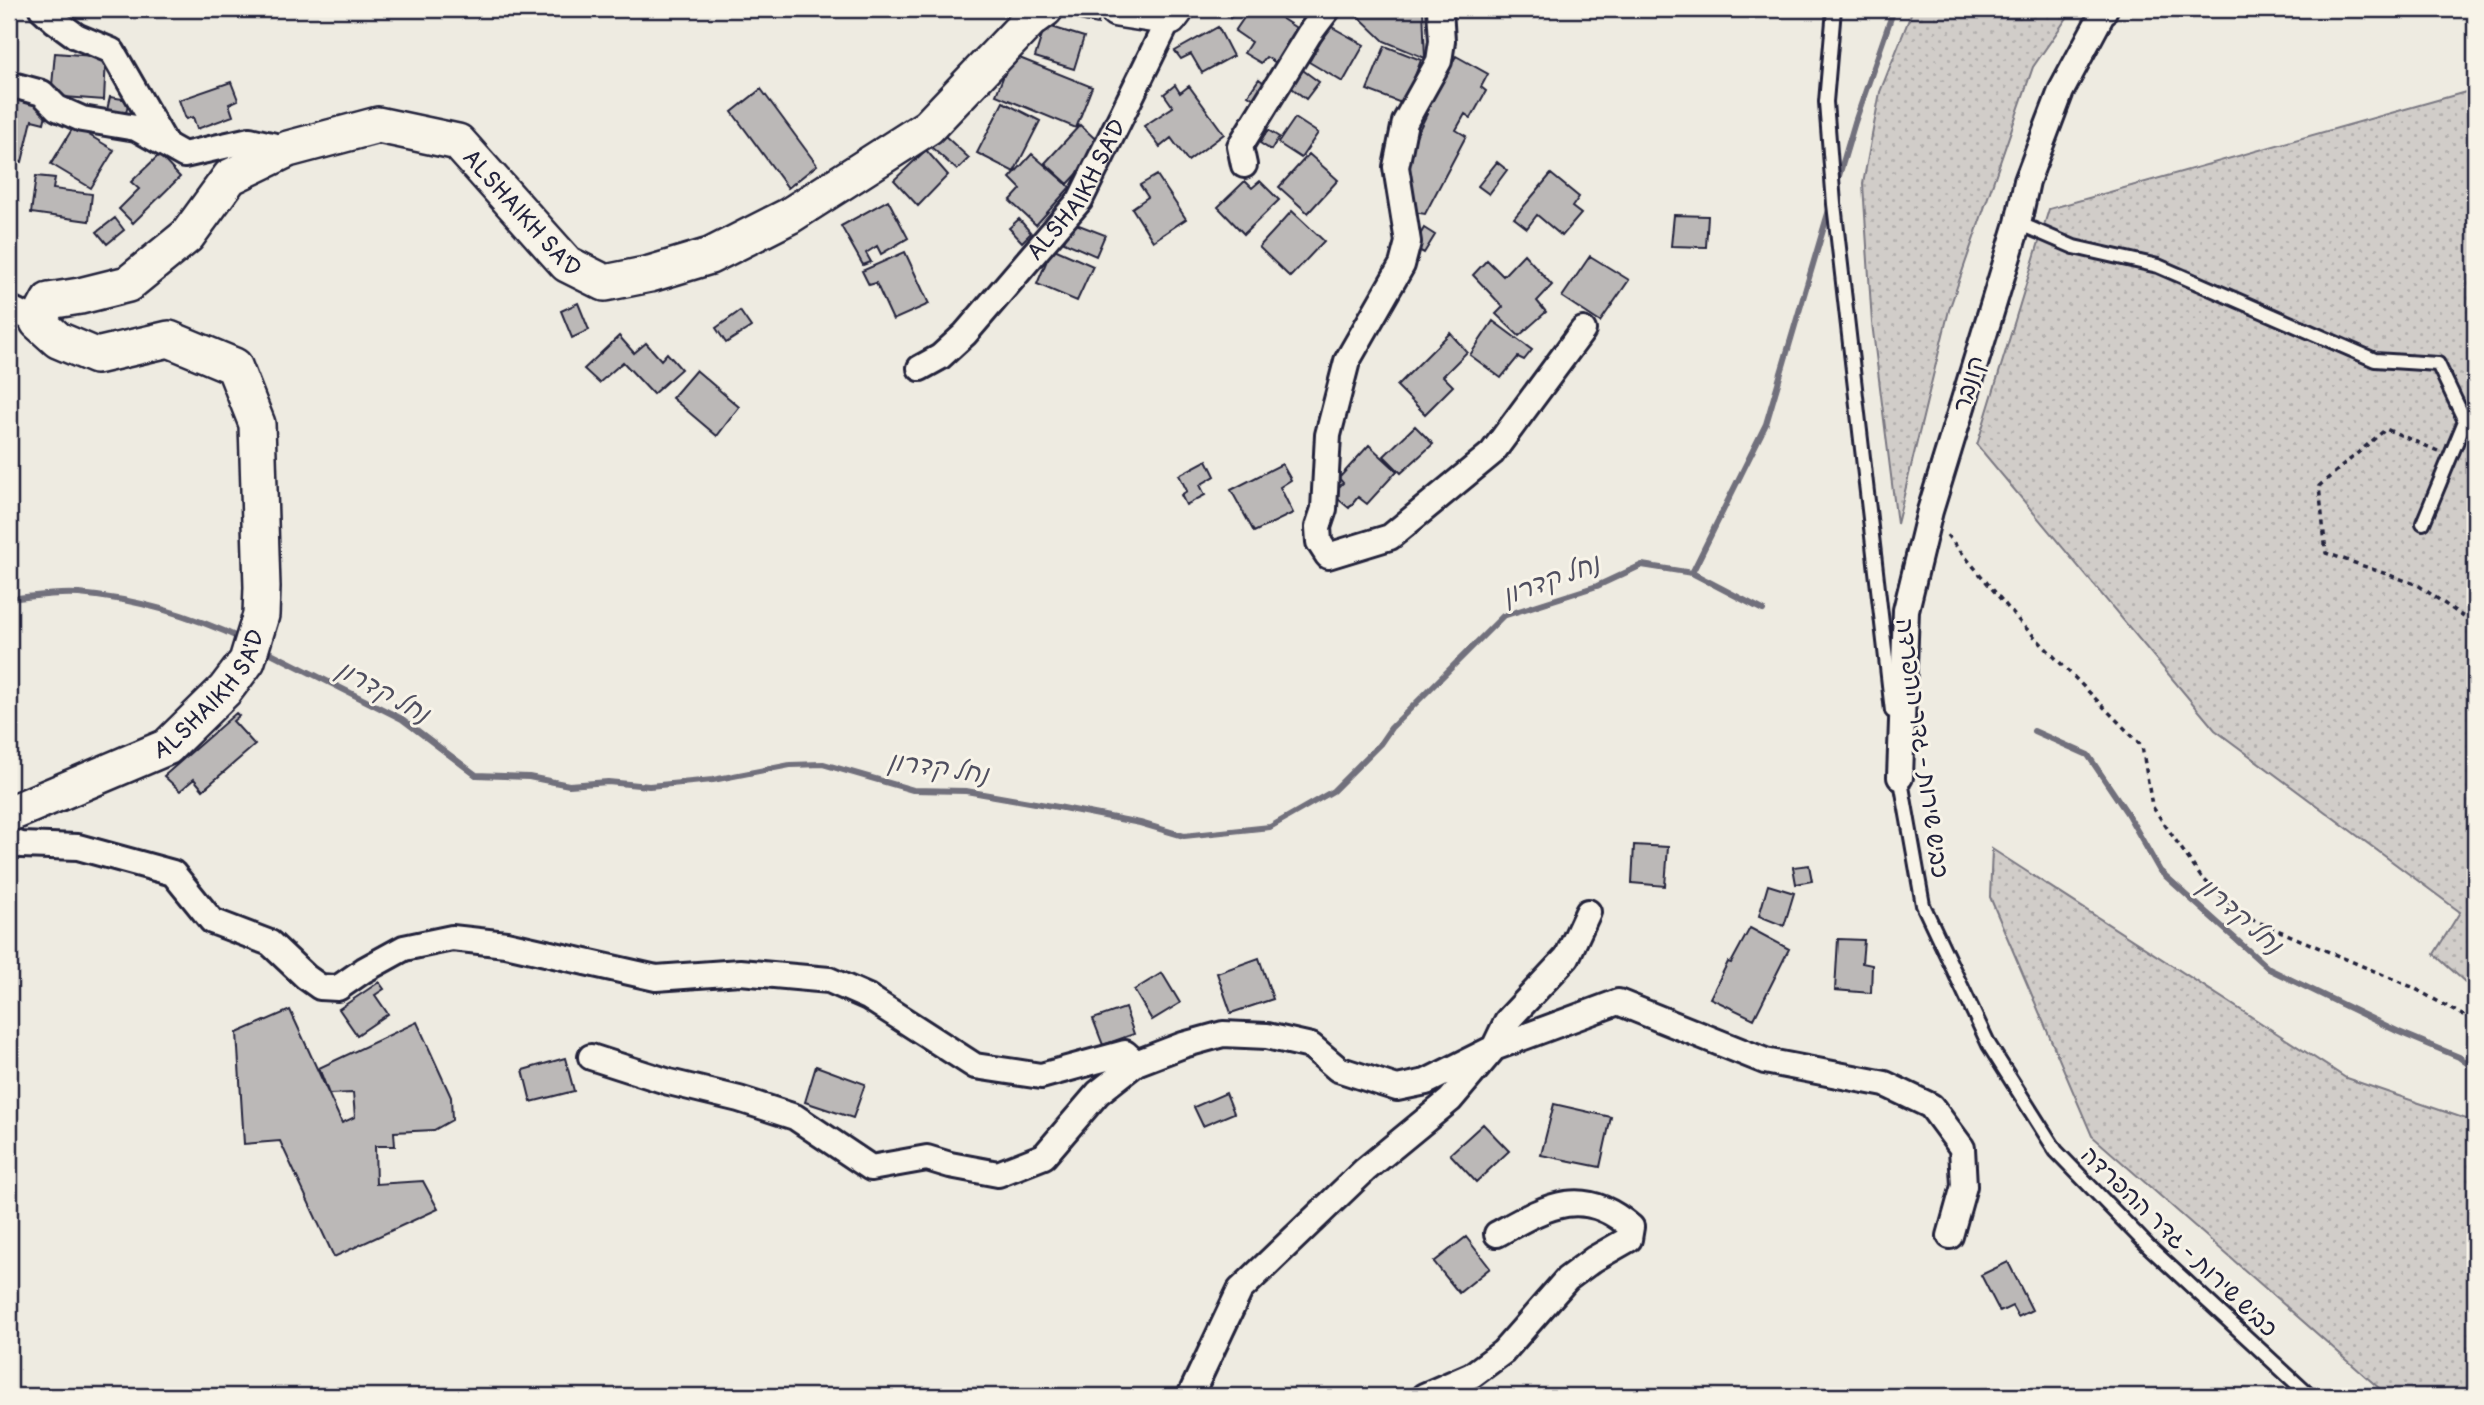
<svg xmlns="http://www.w3.org/2000/svg" width="2484" height="1405" viewBox="0 0 2484 1405" font-family="Pangolin,'Playpen Sans Hebrew',sans-serif">
<style>
.grass{fill:url(#grass-dots);stroke:#7a7882;stroke-width:2}
.lines{fill:none;stroke-linecap:round;stroke-linejoin:round}
.stream{stroke:#716f7b;stroke-width:6}
.building{fill:#bbb8b7;stroke:#22223b;stroke-width:2}
.lane-casing{stroke:#22223b;stroke-width:18}
.street-casing{stroke:#22223b;stroke-width:30}
.secondary-casing{stroke:#22223b;stroke-width:40}
.path{stroke:#22223b;stroke-width:3.5;stroke-dasharray:5 5;stroke-linecap:butt}
.lane{stroke:#f7f3e8;stroke-width:12}
.street{stroke:#f7f3e8;stroke-width:24}
.secondary{stroke:#f7f3e8;stroke-width:35}
.labels{text-anchor:middle;dominant-baseline:central;stroke-width:6;stroke-linejoin:round;paint-order:stroke}
.street-label{font-size:24px;fill:#22223b;stroke:#f7f3e8}
.water-label{font-size:26px;font-style:italic;fill:#504f60;stroke:#f7f3e8}
</style>
<defs>
<pattern id="grass-dots" width="8" height="8" patternUnits="userSpaceOnUse" patternTransform="scale(1.75)"><rect width="8" height="8" fill="#d1cdc9"/><path d="M2 2h.1M6 6h.1" fill="none" stroke="#b3b0ae" stroke-width="1.8" stroke-linecap="round"/></pattern>
</defs>
<rect width="100%" height="100%" fill="#eeebe1"/>
<filter id="ink" filterUnits="userSpaceOnUse"><feTurbulence type="fractalNoise" baseFrequency=".0143" numOctaves="2"/><feDisplacementMap in="SourceGraphic" scale="14" xChannelSelector="R" yChannelSelector="G"/><feConvolveMatrix kernelMatrix="1 2 1 2 8 2 1 2 1" color-interpolation-filters="sRGB"/></filter>
<g filter="url(#ink)">
<path class="grass" d="M1913 9H2073L2033 67 1949 310 1897 524 1872 323 1863 184 1880 92Z
M2473 90 2475 94V991L2434 954 2460 912 2215 730 1977 445 2049 209Z
M1992 849 2346 1078 2475 1122V1396H2388L2092 1136 1990 897Z"/>
<g class="lines">
<path class="stream" d="M1836 186 1855 122 1894 9
M1692 573 1766 424 1831 203
M9 599C31 597 56 592 79 594 137 599 191 615 244 640
M263 649 402 719 476 775 529 777 569 785 608 782 649 786 713 780 790 765 823 764 913 790 966 791 1058 807 1140 823 1184 836 1270 827 1333 791 1380 744 1391 728 1503 616 1597 586 1642 565 1692 573 1763 610
M2034 731 2088 755 2127 813 2160 871 2269 969 2399 1032 2459 1057 2475 1069"/>
</g>
<path class="building" d="M1081 9 1100 10 1098 24 1079 20Z
M1220 9H1239L1230 18Z
M1250 9H1267L1301 31 1278 64 1266 57 1261 63 1244 53 1251 42 1235 31Z
M1291 9H1318L1311 21Z
M1362 9H1423L1425 58 1384 41 1357 15Z
M1045 25 1084 37 1074 69 1035 57Z
M1330 26 1364 45 1343 82 1309 62Z
M1218 27 1233 56 1202 73 1191 54 1181 59 1175 51Z
M1385 46 1421 60 1404 104 1367 90Z
M55 53 106 57 104 100 51 96Z
M1012 55 1092 87 1076 128 996 95Z
M1456 56 1488 74 1481 87 1486 91 1471 118 1465 114 1456 130 1466 136 1425 214 1407 211 1405 158 1427 114 1425 112Z
M1300 68 1319 82 1306 99 1288 85Z
M1259 79 1268 86 1257 101 1248 95Z
M231 82 238 100 229 104 233 116 197 129 193 117 186 119 179 100Z
M1175 85 1180 93 1189 86 1224 134 1188 161 1171 138 1160 147 1144 126 1173 107 1164 94Z
M761 89 817 165 788 188 732 112Z
M9 92 49 101 44 123 32 120 22 162 9 159Z
M110 97 129 100 126 113 107 110Z
M1003 102 1040 121 1014 172 977 153Z
M1295 118 1318 133 1301 158 1278 143Z
M1080 125 1103 146 1068 184 1045 163Z
M74 126 114 150 91 188 51 164Z
M1268 130 1279 137 1271 150 1260 143Z
M943 134 969 158 957 170 931 147Z
M926 150 948 175 918 206 894 180Z
M1032 154 1070 187 1036 225 1010 201 1021 189 1010 178Z
M1309 154 1338 180 1308 213 1279 187Z
M159 155 180 177 133 223 119 209 139 189 131 182Z
M1497 162 1507 170 1489 194 1478 186Z
M1551 174 1579 197 1572 207 1581 214 1562 236 1537 215 1527 228 1514 218Z
M1157 175 1186 219 1153 241 1132 208 1148 197 1140 185Z
M36 176 55 178 53 189 92 194 89 221 31 213Z
M1245 181 1252 188 1260 181 1279 200 1244 234 1218 207Z
M888 200 908 238 881 254 877 246 866 253 871 262 863 265 841 226Z
M1292 211 1324 241 1290 277 1259 247Z
M1674 215 1708 216 1706 247 1671 246Z
M115 218 124 230 107 244 97 232Z
M1019 219 1031 233 1022 242 1009 228Z
M1071 222 1105 235 1096 256 1064 242Z
M1424 228 1435 235 1424 253 1413 247Z
M1052 248 1093 266 1077 301 1037 284Z
M905 252 929 304 893 320 876 283 869 285 862 271Z
M1524 254 1552 285 1537 301 1546 312 1519 336 1496 314 1503 307 1473 275 1487 260 1503 276Z
M1590 256 1629 280 1600 322 1562 297Z
M578 303 589 330 572 338 561 311Z
M740 311 751 327 726 343 716 328Z
M1493 321 1532 350 1524 360 1518 357 1501 378 1470 355Z
M1450 333 1467 352 1443 376 1453 386 1425 414 1397 386Z
M619 336 634 353 646 343 661 360 667 353 681 369 653 394 623 362 599 383 584 369Z
M696 370 739 407 717 436 672 398Z
M1415 426 1433 444 1401 473 1384 456Z
M1369 445 1397 471 1367 504 1358 497 1349 508 1332 494 1343 483 1339 478Z
M1207 460 1215 476 1200 485 1205 495 1186 505 1181 495 1187 491 1179 475Z
M1282 464 1291 480 1280 487 1293 513 1254 532 1231 490Z
M236 713 239 716 233 721 255 745 203 790 194 779 180 791 164 776Z
M1634 845 1668 847 1665 886 1632 883Z
M1809 865 1812 881 1796 884 1793 867Z
M1768 885 1794 893 1784 926 1759 916Z
M1750 928 1789 949 1754 1019 1710 998 1728 962 1731 963Z
M1838 939 1864 940 1862 963 1872 965 1871 993 1835 990Z
M1259 958 1273 999 1231 1013 1217 973Z
M1162 973 1180 1003 1152 1020 1134 990Z
M379 982 384 989 375 995 388 1014 357 1035 339 1009Z
M1125 1008 1134 1034 1103 1045 1093 1019Z
M290 1010 342 1123 355 1117 353 1093 329 1094 319 1068 417 1022 451 1097 452 1120 434 1130 394 1132 395 1146H375L376 1184 423 1181 438 1209 334 1257 280 1141 244 1144 237 1033Z
M565 1058 574 1091 531 1102 523 1070Z
M816 1066 865 1084 853 1118 805 1102Z
M1226 1093 1234 1113 1203 1126 1194 1107Z
M1554 1104 1611 1117 1600 1167 1541 1155Z
M1483 1124 1509 1151 1476 1182 1450 1154Z
M1466 1237 1490 1268 1459 1293 1434 1262Z
M2008 1262 2032 1310 2018 1317 2012 1306 2000 1312 1981 1275Z"/>
<g class="lines">
<g class="lane-casing">
<path id="lane" d="M1834 9 1826 102 1834 204 1892 711
M2018 223 2074 247 2158 266 2375 360 2438 364 2465 421 2423 523
M1900 775 1923 905 1989 1045 2056 1151 2149 1247 2310 1396"/>
</g>
<g class="street-casing">
<g id="street">
<path d="M42 9 54 20 76 36 112 51 165 143"/>
<path d="M1440 9 1442 41 1439 61 1405 122 1396 167 1408 242 1402 265 1347 361 1328 435 1324 509 1318 527 1319 542 1328 556 1390 537 1492 453 1583 330"/>
<path d="M9 84 42 93 57 108 82 119 136 128 184 155 250 140 288 149"/>
<path d="M1244 165 1240 146 1309 34 1328 9"/>
<path d="M9 308 38 322"/>
<path id="s1" d="M920 368 940 357 965 334 1080 200 1170 17"/>
<path d="M1900 777 1906 610 1930 511 1991 312 2018 223 2027 181 2061 91 2105 9"/>
<path d="M9 841 21 845 78 847 173 873 212 921 270 943 306 977 320 987 338 988 364 970 404 948 452 938 506 944 656 978 740 972 829 980 868 997 975 1066 1041 1076 1125 1053 1136 1063"/>
<path d="M591 1057 669 1082 739 1099 795 1117 871 1168 927 1158 950 1165 998 1174 1044 1156 1098 1093 1136 1063 1183 1045 1223 1034 1267 1036 1311 1046 1338 1069 1397 1088 1426 1082 1494 1048 1507 1021 1567 957 1588 912"/>
<path d="M1190 1396 1240 1290 1365 1170 1450 1100 1494 1048 1618 1002 1765 1061 1885 1084 1931 1106 1962 1148 1964 1186 1950 1236"/>
<path d="M1424 1396 1472 1375 1503 1352 1567 1279 1594 1259 1629 1239 1631 1227C1582 1184 1546 1207 1497 1234"/>
</g>
</g>
<g class="secondary-casing">
<g id="secondary">
<path d="M1117 9 1170 17 1176 9"/>
<path id="s2" d="M9 814 167 747 225 690 247 661 261 615 262 587 257 424 234 366 169 339 96 356 58 340 38 322 49 301 80 296 128 284 187 236 230 177 288 149 378 125 458 142 567 264 605 283 650 274 710 256 789 216 928 127 1030 20 1045 9"/>
</g>
</g>
<path class="path" d="M2438 451 2386 429 2319 486 2326 553 2418 585 2475 625
M1947 535 2020 622 2142 746 2152 806 2201 877 2244 916 2412 987 2475 1022"/>
<use href="#lane" class="lane"/>
<use href="#street" class="street"/>
<use href="#secondary" class="secondary"/>
</g>
</g>
<g class="labels">
<g class="street-label">
<text stroke="none"><textPath href="#s1" startOffset="240">ALSHAIKH SA'D</textPath></text>
<text stroke="none"><textPath href="#s2" startOffset="1393">ALSHAIKH SA'D</textPath></text>
<text transform="translate(1969 384) rotate(-73)">קונבר</text>
<text stroke="none"><textPath href="#s2" startOffset="240">ALSHAIKH SA'D</textPath></text>
<text transform="translate(1922 748) rotate(82)">כביש שירות - גדר ההפרדה</text>
<text transform="translate(2179 1242) rotate(44)">כביש שירות - גדר ההפרדה</text>
</g>
<g class="water-label">
<text transform="translate(1551 580) rotate(-20)">נחל קדרון</text>
<text transform="translate(383 692) rotate(29)">נחל קדרון</text>
<text transform="translate(938 768) rotate(8)">נחל קדרון</text>
<text transform="translate(2240 916) rotate(41)">נחל קדרון</text>
</g>
</g>
<rect width="2484" height="1405" fill="none" stroke="#f7f3e8" stroke-width="35"/>
<rect x="18" y="18" width="2449" height="1370" fill="none" stroke="#22223b" stroke-width="2.5" filter="url(#ink)"/>
</svg>
